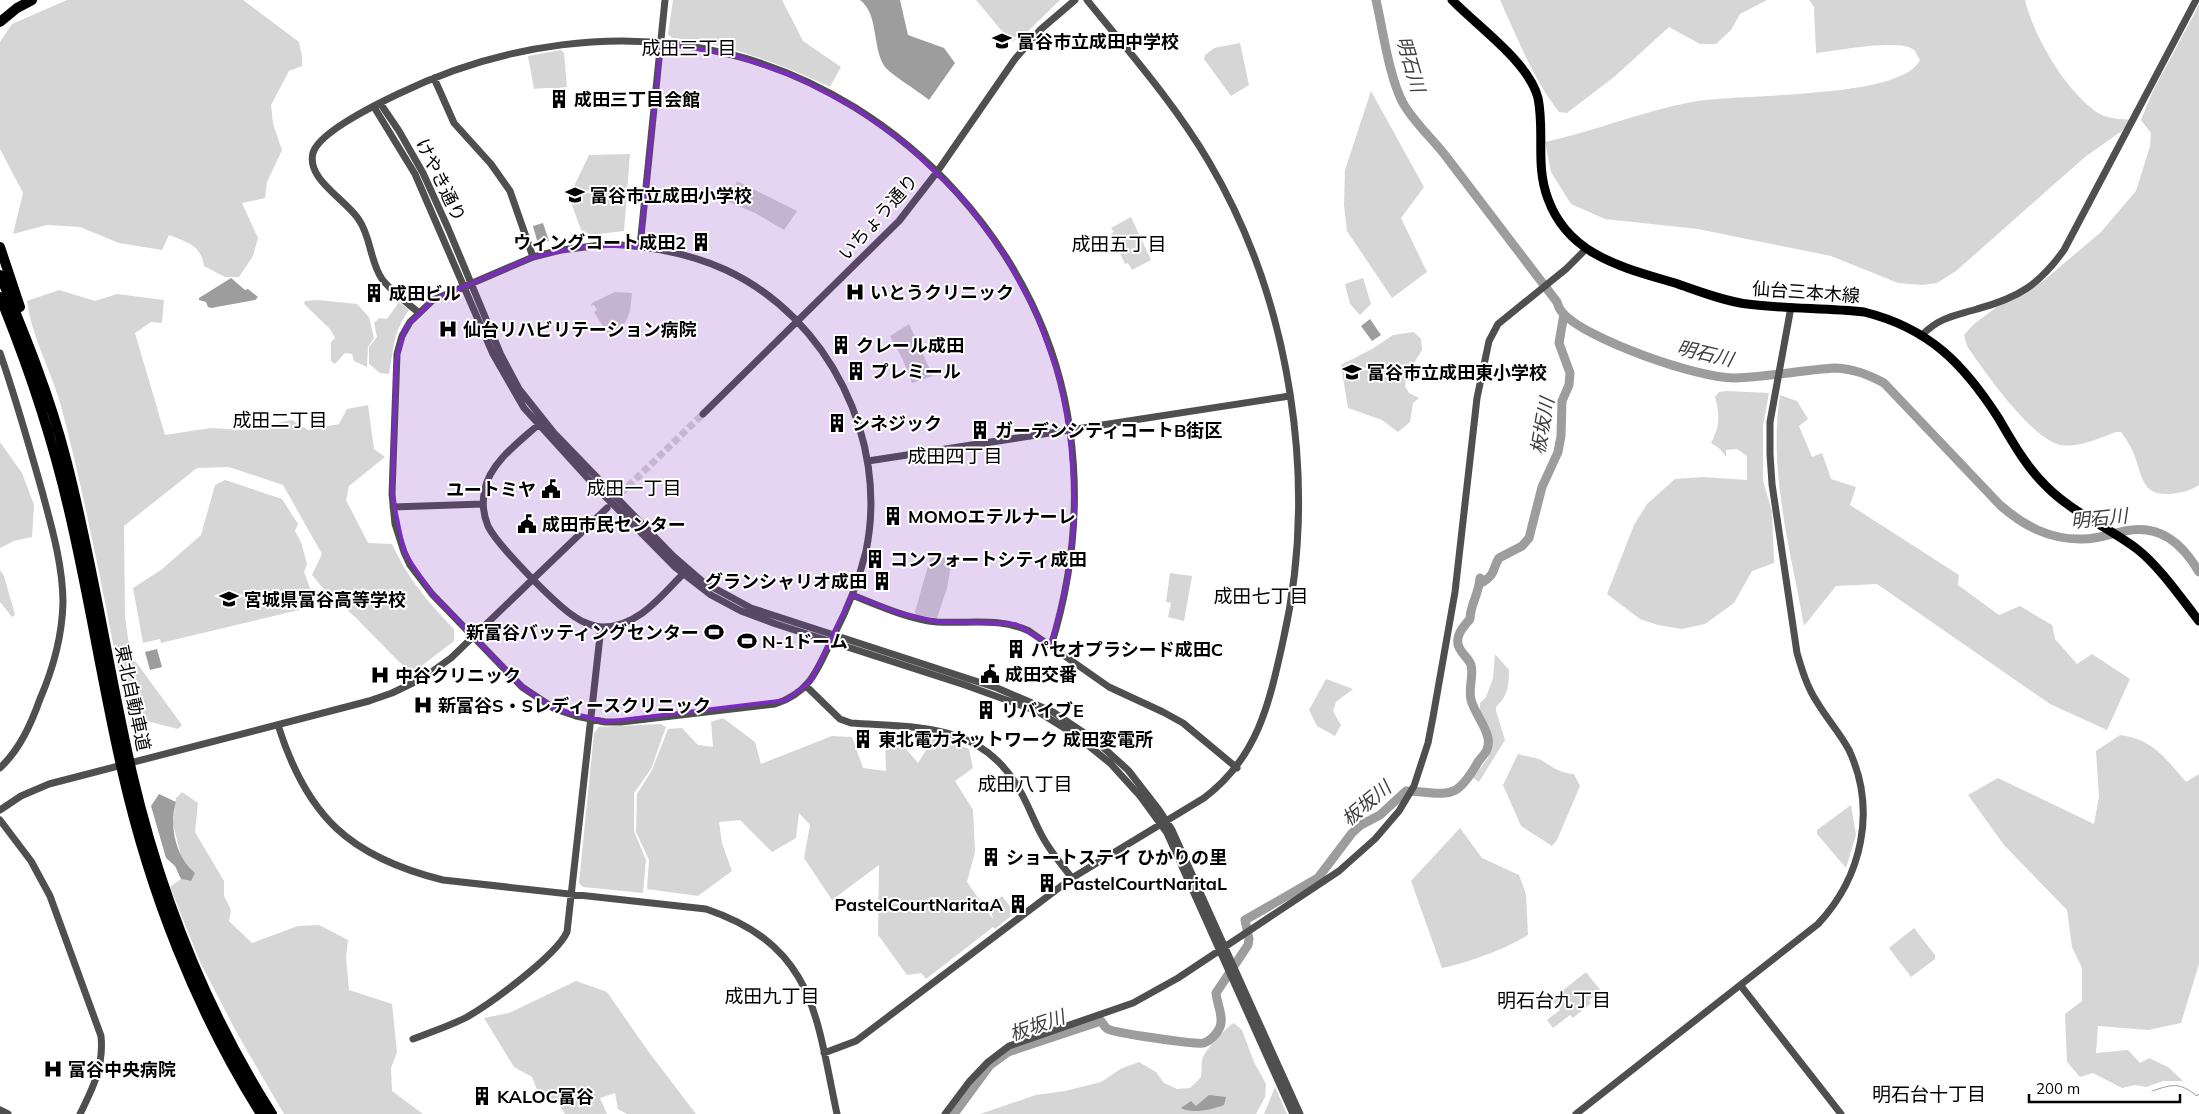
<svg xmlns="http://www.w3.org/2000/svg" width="2199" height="1114" viewBox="0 0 2199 1114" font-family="Mulish,'Noto Sans JP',sans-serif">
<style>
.green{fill:#d6d6d6}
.water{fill:#9d9d9d}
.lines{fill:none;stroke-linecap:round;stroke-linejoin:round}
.stream{stroke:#9d9d9d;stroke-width:1}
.river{stroke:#9d9d9d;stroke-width:9}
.minor-tunnel{stroke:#d9d9d9;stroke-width:7;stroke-dasharray:7 3.5;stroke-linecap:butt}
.minor{stroke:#4f4f4f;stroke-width:7}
.major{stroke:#000;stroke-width:9}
.highway{stroke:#000;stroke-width:10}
.marked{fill:#7b2cbf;fill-opacity:0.2;stroke:#7b2cbf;stroke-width:4;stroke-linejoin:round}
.labels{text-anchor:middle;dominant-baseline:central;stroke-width:4;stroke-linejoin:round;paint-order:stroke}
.poi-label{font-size:18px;font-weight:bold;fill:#000;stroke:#fff;text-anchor:start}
.street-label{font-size:18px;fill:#000;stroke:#fff}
.neighbourhood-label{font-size:19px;fill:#000;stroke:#fff}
.water-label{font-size:19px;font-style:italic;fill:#3e3e3e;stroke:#fff}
</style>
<rect width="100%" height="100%" fill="#fff"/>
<path class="green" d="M67 0H243L299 42 302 56V66L289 71 271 105 273 124 282 150 267 182 265 198 242 203 258 238 253 256 239 277H225L204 266C201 245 187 242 169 235L162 250 119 243 80 227 47 225 13 234 23 193 0 149V42L12 24Z
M673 0H782L803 41 841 67 830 87C780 64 727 43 672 38L668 34Z
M976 0H1060L1022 37 1013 41 1006 36Z
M1500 0H1767L1740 14 1731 30 1716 44H1700L1669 27 1614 77 1567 113 1559 112C1533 79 1518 39 1500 0Z
M1809 0H2025C2034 37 2067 94 2100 114 2110 120 2126 119 2137 120L2085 157 1956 271 1937 283 1922 285 1898 283 1831 256 1698 229 1605 219 1571 204 1551 172 1545 142C1595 131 1643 111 1692 102 1736 93 1901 100 1920 60 1918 57 1916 52 1914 50 1901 38 1835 51 1816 53L1814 7Z
M2199 5V485C2190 491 2180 493 2169 494 2140 496 2142 472 2133 452 2130 445 2126 439 2121 432H2116C2100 438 2078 448 2061 445 2032 440 1984 371 1967 346L1964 335 1974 324 2010 297 2042 282 2101 232 2136 191 2150 146 2151 133 2141 120 2153 91Z
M1240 43 1249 85 1231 96 1204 59 1205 55 1214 48Z
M561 50 564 53 567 87C555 89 546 87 534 89L528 56Z
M1371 91 1424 187 1401 218 1427 272 1392 298 1347 231 1344 205 1345 170Z
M630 154 624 231 590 235 581 230 572 205 573 188 589 155Z
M737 181 797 211 784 230 755 213 729 202Z
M1131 217 1151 260 1132 270 1128 263 1125 264 1111 234 1114 232 1111 228Z
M1363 278 1371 304 1360 315 1350 304 1345 284Z
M59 290 95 301 117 294 164 300 162 323 151 322 135 333 165 435 211 428 241 430 292 420 308 430 339 424 347 409 368 405 374 449 385 457 349 486 346 500 368 543 392 544C408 579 428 602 454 629V641L411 674 355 617 322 587 312 575 322 554 283 485 229 467 197 468 124 526 125 617 131 659 136 662 182 725 178 729 143 720 139 709 125 704C105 604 87 504 61 406 51 370 32 338 27 301Z
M615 292 632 293C630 312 630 328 607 333L594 312 597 310 594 305 591 306 592 303Z
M318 300 357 304 369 317 374 338 368 347 367 367 354 361 352 354 345 353 335 364 331 361V342L335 338 330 329 304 304 305 301Z
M399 302 409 310C393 332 394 348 389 374L380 373 369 364V347L377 337 374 323 379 318 387 319Z
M909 324 933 376 912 383 903 360 890 336Z
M1414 332 1421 339 1422 350 1406 376 1405 386 1409 393 1419 398 1413 403 1410 422 1398 432 1382 420 1348 408 1341 365 1372 349 1393 335Z
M1726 391 1769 393 1763 426V481L1772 511 1774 563 1752 571 1734 603 1705 624 1682 629 1658 625 1640 619 1607 594 1634 525 1647 504 1675 479 1703 477 1747 480V456L1737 449 1726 450V457L1720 449 1711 443C1720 426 1720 415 1715 397L1719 392Z
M1780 395 1797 401 1808 419 1799 426 1812 457 1822 453 1831 479 1856 487 1850 505 1959 575 1958 585 1999 615 2020 606 2052 625 2055 639 2077 664 2092 654 2130 679 2107 730 2050 704 1877 584 1836 586 1804 626C1791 551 1768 472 1780 395Z
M0 442 22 473 34 505 32 537 14 541 0 548Z
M225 480 282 499 298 524 295 531 301 542 307 564 304 572 314 599 307 608 161 643 160 639 143 643 133 588 161 570 201 535 215 485Z
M931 555 952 559 947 588 937 618 916 615 915 612Z
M0 570 4 576 15 615 12 617 0 602Z
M1170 573 1192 576 1184 621 1168 617 1171 603 1166 602Z
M1495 654 1509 670C1509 685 1508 696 1496 707V711L1505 740 1479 782 1473 778 1488 758 1492 744 1480 711V703L1486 697 1493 678Z
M1326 679 1353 689 1336 702 1333 711 1341 725 1335 736 1317 726 1309 710Z
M723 718 755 742 761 764 832 736 852 737 863 768 886 771 885 735 895 736 918 763 935 736 969 749 973 768 955 781 973 810 975 852 967 882 993 919 990 906 1002 896 1015 913 995 929 993 927 926 979 921 973 907 975 878 935 879 865 832 900 804 858 810 825 799 813 796 838 772 852 740 820 719 822 722 843 732 871 698 896 647 889 649 860 636 832 637 794 652 770 668 729 682 728 698 745 713 747 711 722Z
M661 724 666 727 651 769 634 793V831L646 860 643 893 583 887 579 883 594 733 599 727Z
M2120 735C2153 739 2166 759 2186 782L2199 774V964L2181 1023 2148 1030 2098 1026 2096 1053 2128 1050 2140 1063 2149 1058 2168 1067 2183 1081H2163L2146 1087 2135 1085 2122 1088 2093 1073 2080 1077 2067 1062 2065 1014 2082 1001V968L2072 947 2067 910 2004 845 1968 795 1998 778 2094 824 2099 797 2096 751Z
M1518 754C1525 756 1534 757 1541 760 1552 767 1560 773 1574 774L1580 786 1557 840 1552 846 1521 826 1503 785Z
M182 792 198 803 195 832 224 881V896L231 910 229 921 252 943 298 926 319 925 348 940 346 957 349 990 392 1004 397 1052 391 1068 392 1091 423 1114H284L238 1035 201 964 170 887 181 879 191 881 181 856 173 824 176 798Z
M1851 805 1856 835 1846 868 1817 834V830Z
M1460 828 1482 858 1519 875 1526 894 1528 935C1501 951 1472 961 1442 968L1411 881Z
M1914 928 1935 955V959L1911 977 1889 948Z
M1586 972 1601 991 1589 1000 1591 1003 1573 1018 1570 1015 1553 1028 1547 1020 1560 1010 1552 999Z
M576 981 607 992 648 1051 696 1114H627L618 1109 615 1093 600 1098 607 1114H565L558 1103 539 1095 532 1077 514 1067 484 1018 509 1013Z
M1234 1023 1242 1030 1254 1062 1266 1084 1265 1097 1256 1114H980L1036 1095 1065 1091 1101 1082 1122 1068 1139 1062 1156 1072 1164 1083 1177 1089 1190 1088 1201 1077C1202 1071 1201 1066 1202 1060 1204 1051 1226 1027 1234 1023Z
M1275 1087 1287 1114H1264Z"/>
<path class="water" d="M860 0H900L908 35 944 48 955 63 929 100C921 93 889 73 885 67 872 49 879 14 860 0Z
M543 223 549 241 538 244 533 226Z
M231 278 245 290 248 289 258 297 255 300 211 308 208 307 206 302 199 300V298Z
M1370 319 1381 335 1372 341 1361 326Z
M157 649 162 667 150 670 145 652Z
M159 794 176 802C169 825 175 857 195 873L191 881 181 879 175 866 166 858 151 806Z
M1209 1095 1226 1097 1224 1105C1211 1110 1191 1114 1181 1108L1191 1101 1196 1106Z"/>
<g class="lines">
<path class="stream" d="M2152 1091C2173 1084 2179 1082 2197 1096L2199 1094"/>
<path class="river" d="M1376 0C1383 30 1389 77 1403 103 1415 124 1434 140 1448 159 1485 207 1520 254 1557 302 1558 305 1559 309 1562 312 1584 339 1700 379 1735 378 1769 377 1802 370 1835 368 1854 369 1867 374 1884 383L2000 505C2024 526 2050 540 2083 539 2097 539 2111 534 2125 531 2160 524 2182 543 2199 572
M954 1114 990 1065 1008 1052 1101 1021C1103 1023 1105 1028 1108 1029 1114 1033 1199 1045 1204 1043 1210 1041 1217 1034 1220 1027 1224 1017 1217 1004 1216 993L1248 945 1249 939 1245 920 1318 878 1352 833 1361 825 1380 815 1406 791C1448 792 1454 804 1478 762 1484 754 1490 750 1488 738 1485 724 1475 714 1471 700 1468 688 1474 676 1471 665 1469 659 1463 655 1460 649 1453 638 1463 627 1470 619 1470 605 1479 594 1480 578L1483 582C1496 574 1492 569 1499 558L1522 546 1529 538 1542 487 1558 452 1561 436 1562 401 1569 385 1570 373 1559 343 1564 314"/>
<path class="minor-tunnel" d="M613 501 703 414"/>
<path class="minor" d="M434 78 454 123 491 164 510 191 533 257
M380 103 399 131 423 173 448 228 501 355 519 389 554 433 673 556 703 582 751 608 997 688 1053 712 1096 741 1128 770 1159 810 1172 830 1300 1114
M374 107 415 174 493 354 524 408 593 484 675 567 711 595 741 611 776 624 965 685 1037 711 1074 734 1110 763 1140 796 1167 833 1293 1114
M609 244C649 246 689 253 726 270 829 318 889 440 866 551 859 580 848 608 834 635 818 667 812 692 775 704L621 722H605L576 716 555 709 522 687 432 594 410 565 404 552 395 524 392 494 397 354 402 336 410 322 433 300 533 257 561 250Z
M640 246 665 0
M418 312C406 302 391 291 382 279 370 262 371 237 359 220 347 200 306 180 313 153 319 132 377 104 398 94 500 44 621 26 733 55 904 99 1047 253 1070 431 1080 504 1073 575 1051 646
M1922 335C1940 317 1954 316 1977 309 2018 298 2039 285 2064 250L2196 0
M0 353C16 399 29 445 42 491 52 528 63 566 63 603 62 637 53 669 40 699 31 724 20 749 0 768
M703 414 899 221 937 172 1015 59 1040 30 1075 0
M538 425C519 442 490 463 485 489 482 501 483 514 488 526 497 545 556 605 575 617 582 622 594 627 603 627 638 627 661 596 683 574
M868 461 1290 396
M393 507 483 504
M852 595C880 606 908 619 937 622 970 624 999 617 1029 631L1109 687 1163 712 1183 723 1237 768
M806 686 840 719 851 723C918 728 981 722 1019 789 1028 804 1033 819 1041 834 1049 850 1061 864 1072 878
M278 725C307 817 350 857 443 880L706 909C815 946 816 1016 837 1114
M0 810 21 796 49 784 369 701 392 693 423 678 451 658 607 508
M0 820 31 861 50 896 101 1036C104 1066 93 1088 80 1114
M1741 986 1841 1114
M413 1039C431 1032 450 1026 467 1017 491 1003 556 956 567 932L601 627
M824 1053 856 1041 1072 878 1204 798C1258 757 1269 704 1283 641 1319 484 1291 301 1209 162 1174 103 1130 53 1087 0
M0 1110 8 1114
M945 1114 969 1082 988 1062 1009 1046 1133 1003 1178 978 1339 871 1375 839 1399 811 1414 786 1428 743 1433 717 1455 592 1477 398 1489 341 1498 324 1566 269 1586 249
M1576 1114 1818 924C1862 877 1877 810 1849 750 1840 733 1827 719 1817 702 1807 687 1802 670 1797 653L1772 484 1770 454V422L1791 307"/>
<path class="major" d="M1452 0C1477 26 1529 62 1538 98 1545 132 1535 165 1548 199 1569 257 1626 268 1678 284 1701 292 1724 301 1747 304 1786 309 1825 308 1864 312 1929 328 1964 364 1999 419 2013 443 2027 468 2047 487 2073 513 2108 527 2137 549 2160 567 2181 598 2199 621"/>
<path class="highway" d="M0 22 17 8 32 0
M0 247 20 307
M0 275C25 335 50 396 66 459 93 563 108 669 132 773 160 893 206 1010 272 1114
M0 297C29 368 53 440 70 515 90 601 103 688 123 774 150 892 196 1011 261 1114"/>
</g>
<path class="marked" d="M661 43 733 55 796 77 857 109 907 145 964 200 1006 257 1036 313 1058 374 1070 431 1075 513 1068 578 1051 646 1015 624 937 622 898 613 852 595 811 681 787 700 605 722 555 709 522 687 432 594 404 552 392 494 396 361 405 328 433 300 533 257 586 246H640Z"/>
<defs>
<g id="school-bare" transform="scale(1.5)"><path d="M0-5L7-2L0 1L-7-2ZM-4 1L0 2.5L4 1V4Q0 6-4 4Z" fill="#000" stroke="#fff" stroke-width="2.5" paint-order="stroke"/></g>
<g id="building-bare" transform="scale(1.5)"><path d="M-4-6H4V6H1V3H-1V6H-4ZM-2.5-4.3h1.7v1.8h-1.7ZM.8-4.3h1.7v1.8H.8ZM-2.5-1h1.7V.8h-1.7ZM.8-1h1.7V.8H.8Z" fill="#000" stroke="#fff" stroke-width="2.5" paint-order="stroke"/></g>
<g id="hospital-bare" transform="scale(1.5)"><path d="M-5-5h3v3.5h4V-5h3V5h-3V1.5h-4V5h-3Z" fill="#000" stroke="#fff" stroke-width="2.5" paint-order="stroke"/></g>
<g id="civic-bare" transform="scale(1.5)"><path d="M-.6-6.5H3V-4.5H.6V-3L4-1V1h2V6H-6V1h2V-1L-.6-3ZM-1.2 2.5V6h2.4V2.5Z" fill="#000" stroke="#fff" stroke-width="2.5" paint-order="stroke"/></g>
<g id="stadium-bare" transform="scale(1.5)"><path d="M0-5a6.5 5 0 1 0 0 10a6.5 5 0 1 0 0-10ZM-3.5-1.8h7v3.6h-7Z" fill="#000" stroke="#fff" stroke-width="2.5" paint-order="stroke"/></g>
</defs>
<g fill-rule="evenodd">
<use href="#school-bare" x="1002" y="41"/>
<use href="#building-bare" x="559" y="99"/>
<use href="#school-bare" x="575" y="195"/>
<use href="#building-bare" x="701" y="242"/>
<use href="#hospital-bare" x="855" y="292"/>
<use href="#building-bare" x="374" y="293"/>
<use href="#hospital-bare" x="448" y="329"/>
<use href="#building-bare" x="841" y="345"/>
<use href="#building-bare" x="856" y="371"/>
<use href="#school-bare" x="1352" y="372"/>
<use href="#building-bare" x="837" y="423"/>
<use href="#building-bare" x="980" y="430"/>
<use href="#civic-bare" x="551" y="489"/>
<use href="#building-bare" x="893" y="516"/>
<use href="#civic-bare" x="527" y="524"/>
<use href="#building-bare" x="875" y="559"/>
<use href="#building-bare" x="882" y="581"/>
<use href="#school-bare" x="229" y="599"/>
<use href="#stadium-bare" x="714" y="632"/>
<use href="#stadium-bare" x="747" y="641"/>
<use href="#building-bare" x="1016" y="649"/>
<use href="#civic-bare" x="990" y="674"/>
<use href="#hospital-bare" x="380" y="675"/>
<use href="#hospital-bare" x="423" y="705"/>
<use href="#building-bare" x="986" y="710"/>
<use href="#building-bare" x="863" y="739"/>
<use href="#building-bare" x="991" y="857"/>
<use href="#building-bare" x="1047" y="883"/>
<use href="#building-bare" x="1018" y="904"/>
<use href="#hospital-bare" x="53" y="1069"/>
<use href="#building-bare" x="482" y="1096"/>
</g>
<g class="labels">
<g class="poi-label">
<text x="1017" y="41">富谷市立成田中学校</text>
<text x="574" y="99">成田三丁目会館</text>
<text x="590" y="195">富谷市立成田小学校</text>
<text x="686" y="242" text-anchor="end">ウィングコート成田2</text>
<text x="870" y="292">いとうクリニック</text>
<text x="389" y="293">成田ビル</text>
<text x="463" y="329">仙台リハビリテーション病院</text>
<text x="856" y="345">クレール成田</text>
<text x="871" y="371">プレミール</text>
<text x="1367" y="372">富谷市立成田東小学校</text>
<text x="852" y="423">シネジック</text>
<text x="995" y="430">ガーデンシティコートB街区</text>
<text x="536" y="489" text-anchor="end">ユートミヤ</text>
<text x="908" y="516">MOMOエテルナーレ</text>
<text x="542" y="524">成田市民センター</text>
<text x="890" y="559">コンフォートシティ成田</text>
<text x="867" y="581" text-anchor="end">グランシャリオ成田</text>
<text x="244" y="599">宮城県富谷高等学校</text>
<text x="699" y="632" text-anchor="end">新富谷バッティングセンター</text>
<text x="762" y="641">N-1ドーム</text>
<text x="1031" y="649">パセオプラシード成田C</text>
<text x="1005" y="674">成田交番</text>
<text x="395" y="675">中谷クリニック</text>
<text x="438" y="705">新富谷S・Sレディースクリニック</text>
<text x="1001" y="710">リバイブE</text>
<text x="878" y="739">東北電力ネットワーク 成田変電所</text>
<text x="1006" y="857">ショートステイ ひかりの里</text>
<text x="1062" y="883">PastelCourtNaritaL</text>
<text x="1003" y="904" text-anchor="end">PastelCourtNaritaA</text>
<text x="68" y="1069">富谷中央病院</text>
<text x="497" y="1096">KALOC富谷</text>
</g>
<g class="street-label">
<text transform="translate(441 180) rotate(64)">けやき通り</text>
<text transform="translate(878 217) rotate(-48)">いちょう通り</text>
<text transform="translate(1806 292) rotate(4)">仙台三本木線</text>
<text transform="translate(133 698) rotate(78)">東北自動車道</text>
</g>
<g class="neighbourhood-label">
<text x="689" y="48">成田三丁目</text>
<text x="1119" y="244">成田五丁目</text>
<text x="280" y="420">成田二丁目</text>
<text x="955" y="456">成田四丁目</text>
<text x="634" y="488">成田一丁目</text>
<text x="1261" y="596">成田七丁目</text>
<text x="1025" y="784">成田八丁目</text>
<text x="772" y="996">成田九丁目</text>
<text x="1554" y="1000">明石台九丁目</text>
<text x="1929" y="1094">明石台十丁目</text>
</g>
<g class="water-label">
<text transform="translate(1411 64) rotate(74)">明石川</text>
<text transform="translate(1705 353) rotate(13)">明石川</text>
<text transform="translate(1542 426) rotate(-80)">板坂川</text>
<text transform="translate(2099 518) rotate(-6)">明石川</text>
<text transform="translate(1366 803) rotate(-40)">板坂川</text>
<text transform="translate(1037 1025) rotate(-19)">板坂川</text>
</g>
</g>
<path d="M2029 1094v8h151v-8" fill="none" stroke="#000000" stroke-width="2.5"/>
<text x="2036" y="1094" font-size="15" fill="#000000" stroke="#ffffff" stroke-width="4" paint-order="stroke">200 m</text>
</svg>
